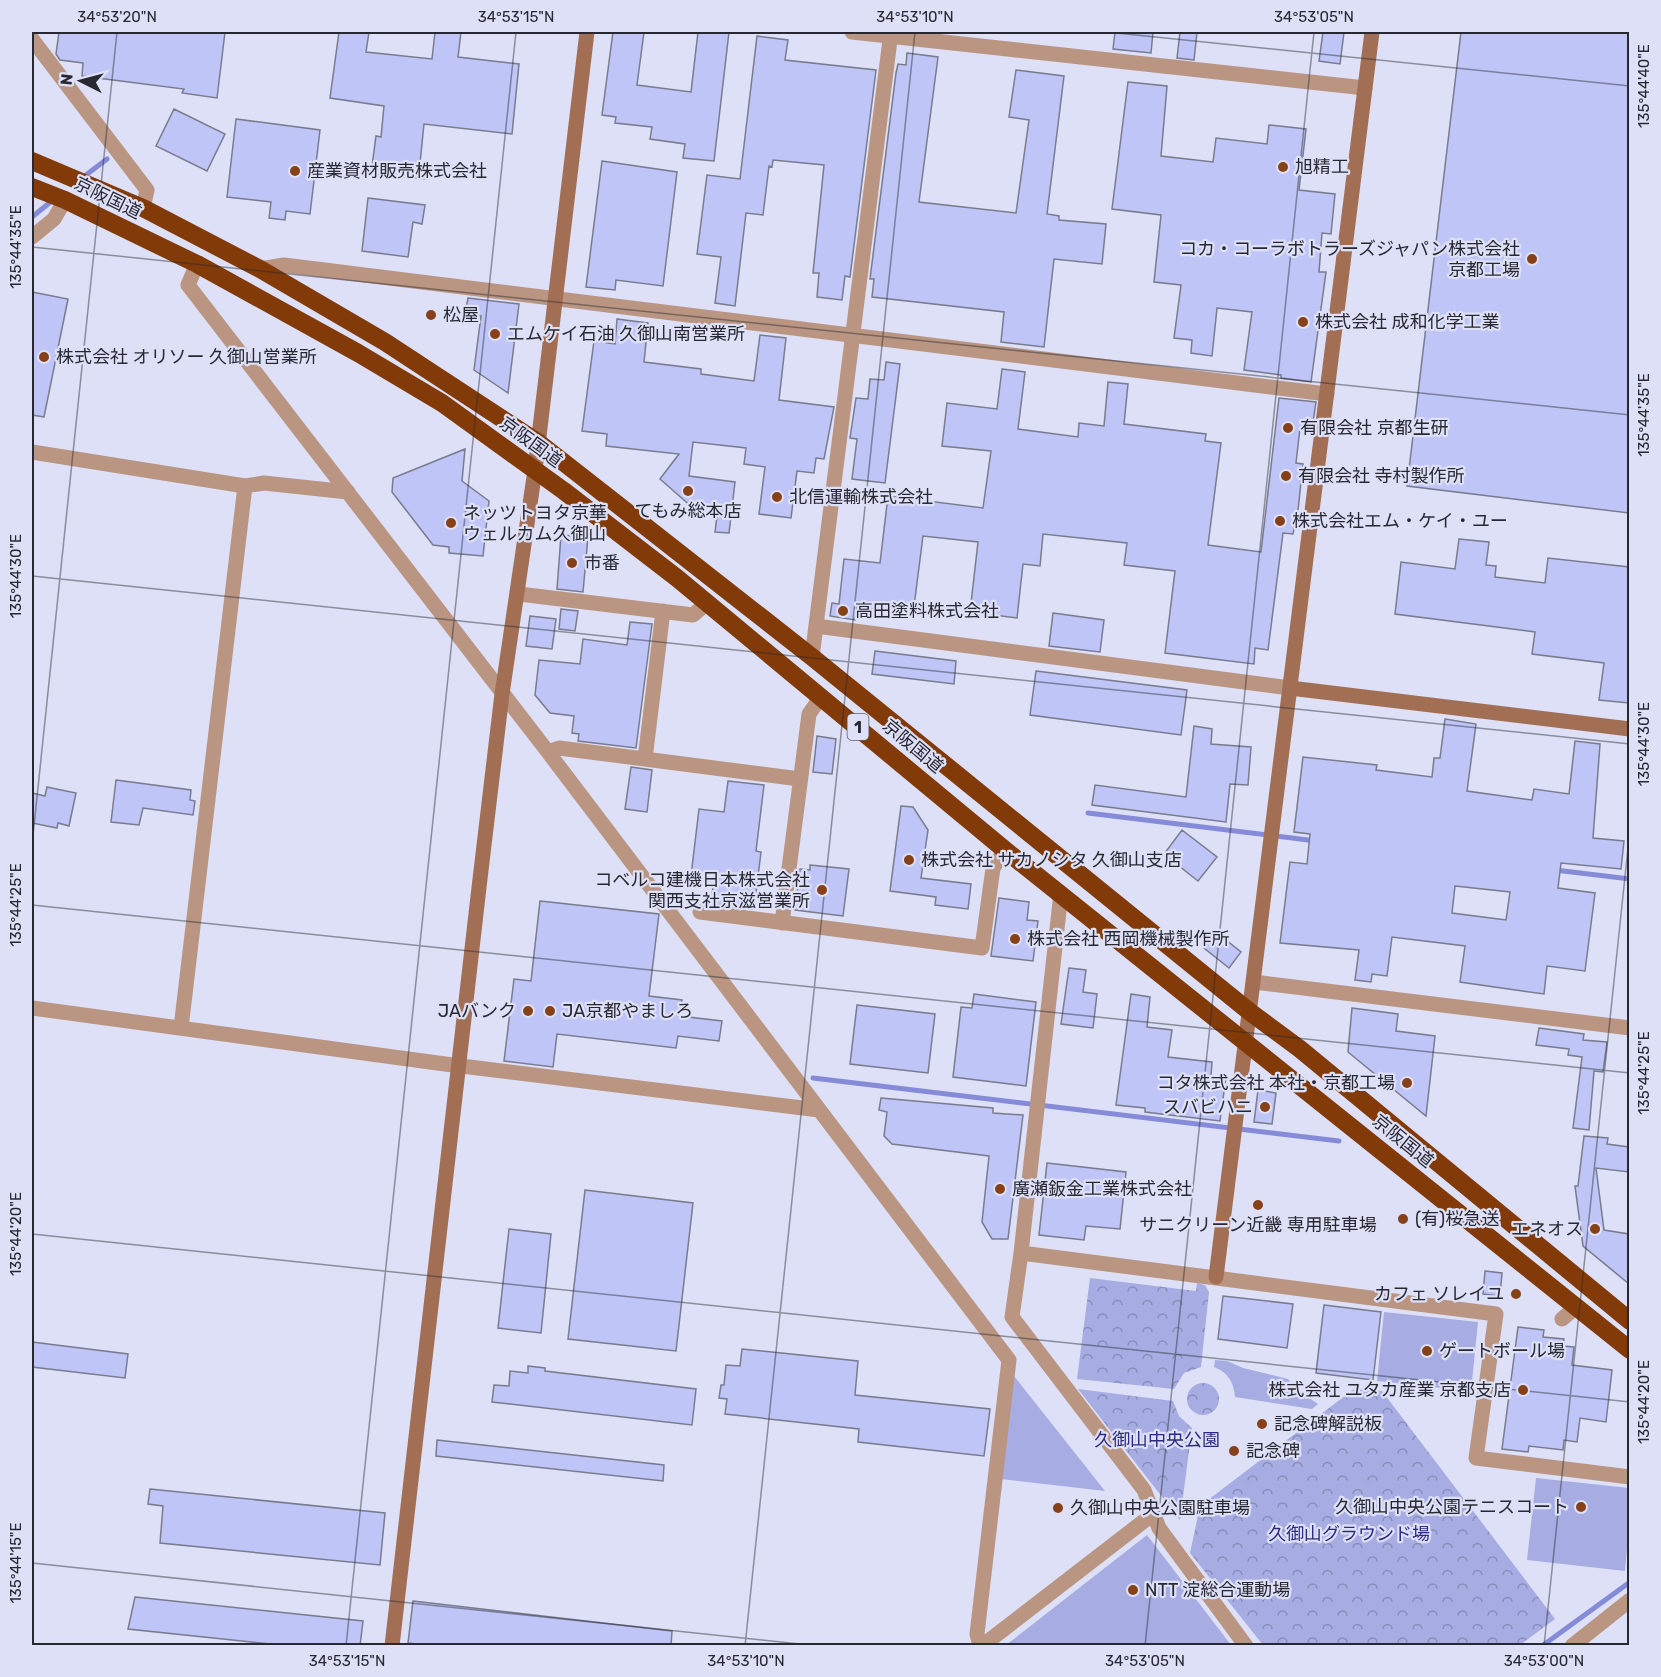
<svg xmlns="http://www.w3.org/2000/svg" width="1661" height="1677" viewBox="0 0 1661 1677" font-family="Rubik,'Noto Sans JP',sans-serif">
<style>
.green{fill:#a7ade2}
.park{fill:url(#park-crowns)}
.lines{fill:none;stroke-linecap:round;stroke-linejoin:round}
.stream{stroke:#858bd8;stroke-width:5}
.building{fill:#bfc5f6;stroke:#797b8f;stroke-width:1.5;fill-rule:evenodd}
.street{stroke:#b99582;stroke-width:15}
.secondary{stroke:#a36f54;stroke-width:15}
.highway{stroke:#823a09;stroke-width:18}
.ticks{fill:none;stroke:#272831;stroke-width:1.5;stroke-opacity:0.45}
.poi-dot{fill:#864118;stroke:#dde0f6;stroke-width:2}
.labels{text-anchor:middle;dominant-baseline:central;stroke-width:4.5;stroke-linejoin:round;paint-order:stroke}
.shield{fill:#dde0f6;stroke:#5e5f6c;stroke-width:1.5}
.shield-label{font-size:16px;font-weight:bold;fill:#272831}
.poi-label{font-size:18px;fill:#272831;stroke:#dde0f6;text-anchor:start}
.street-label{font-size:18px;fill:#272831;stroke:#dde0f6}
.park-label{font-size:18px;fill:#302983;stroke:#dde0f6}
.neatline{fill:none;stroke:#272831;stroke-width:2}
.ticks-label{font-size:15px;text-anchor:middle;fill:#272831}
</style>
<defs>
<pattern id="park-crowns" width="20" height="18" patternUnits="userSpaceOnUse" patternTransform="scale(1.5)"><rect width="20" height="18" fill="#a7ade2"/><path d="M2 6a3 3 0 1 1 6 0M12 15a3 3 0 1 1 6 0" fill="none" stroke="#888db8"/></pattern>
</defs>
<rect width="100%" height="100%" fill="#dde0f6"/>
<path class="green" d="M1384 1312 1478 1322 1471 1391 1377 1381Z
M1215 1360 1227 1361 1243 1368 1288 1379 1296 1389 1318 1404 1312 1409 1235 1397C1234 1383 1228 1372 1214 1367Z
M1014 1376 1105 1491 1001 1479Z
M1536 1478 1629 1488V1526L1625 1571 1527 1560Z
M1147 1535 1231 1645H1006Z"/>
<path class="park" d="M1090 1278 1196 1291 1197 1283 1205 1285 1209 1292 1201 1367 1184 1373 1174 1389 1077 1379Z
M1187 1399a16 16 0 1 1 32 0a16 16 0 1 1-32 0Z
M1078 1389 1173 1401 1179 1416 1192 1428 1180 1520Z
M1354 1389 1382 1391 1555 1619 1520 1645H1263L1190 1553 1200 1506Z"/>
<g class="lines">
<path class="stream" d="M82 178 107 159
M32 217 53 200
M1088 813 1316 841
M1555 870 1630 879
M813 1078 1339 1141
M1542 1646 1630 1582"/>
</g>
<path class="building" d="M59 32H225L217 98 182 93 184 89 82 76 83 63 60 60 56 54Z
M339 32H369L366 52 432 59 435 32H461L458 57 519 64 512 134 424 124 420 163 427 164 426 179 371 174 376 136 381 137 384 106 330 98Z
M613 32H644L637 85 691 92 698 32H729L714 161 683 158 685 144 650 139 652 127 615 123 616 117 602 115Z
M1115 32H1153L1151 53 1113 49Z
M1180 32H1197L1194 60 1177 58Z
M1323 32H1344L1340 64 1319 61Z
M1461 32H1629V513L1407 486Z
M757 36 788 40 785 60 876 70 850 277 845 276 842 300 817 297 819 273H813L824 165 773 160 772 167 769 166 763 215 746 213 735 306 715 303 721 257 697 254 707 175 740 179Z
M907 53 938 57 919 202 1016 213 1029 120 1009 117 1016 70 1064 76 1047 214 1059 216V220L1106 224 1102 264 1054 259 1044 347 1001 342 1004 312 872 297 874 279H870L896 73 898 64 906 65Z
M1128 82 1167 86 1161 156 1213 162 1216 138 1267 144 1269 125 1306 129 1299 190 1335 194 1331 234 1322 233 1319 272H1326L1311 382 1281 378V375L1244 370 1252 312 1217 308 1212 356 1191 353 1192 340 1174 338 1181 285 1154 282 1161 215 1112 209Z
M174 109 225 134 207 171 156 146Z
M236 119 320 130 310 214 286 211 285 220 269 218 271 202 227 197Z
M602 161 677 172 663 286 616 280 615 290 586 287Z
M368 198 425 205 422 224 413 222 408 257 362 251Z
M32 292 68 299 44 417 32 415Z
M468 298 519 304 508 393 474 370 481 316 465 314Z
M617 319 648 323 644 362 701 369V374L754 381 760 335 786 338 779 400 834 407 824 459 816 458 814 473 797 471 791 518 759 514 765 467 744 464 746 448 693 442 689 476 735 482 729 533 715 532 718 508 697 505 693 508 660 479 679 454 606 446 607 434 582 431 594 341 615 344Z
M886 362 900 364 885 483 852 479 857 439 850 438 856 398 868 399 870 379 884 380Z
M1002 369 1025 372 1018 429 1078 437 1079 423 1104 426 1108 382 1128 384 1124 424 1206 434 1205 441 1221 443 1208 545 1261 552 1279 398 1316 402 1312 429 1300 428 1296 463 1303 464 1298 510 1293 534 1283 533 1268 650 1255 648 1254 664 1165 653 1175 571 1124 565 1127 543 1043 534 1040 566 1023 564 1017 618 970 612 978 542 923 536 913 614 857 607 855 620 830 616 832 603 839 604 844 559 880 563 888 496 983 508 991 451 942 446 947 403 997 409Z
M465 449 462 481 489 501 483 556 449 553V547L433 545 392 492 393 478Z
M561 535 588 537 583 592 557 589Z
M1459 539 1489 542 1486 565 1496 566 1495 577 1545 583 1548 558 1629 567V703L1599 700 1604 663 1532 654 1535 632 1395 614 1401 562 1455 569Z
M561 609 578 611 575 631 559 629Z
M1053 613 1104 620 1100 652 1049 646Z
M530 616 556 619 552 649 526 646Z
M630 622 652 624 636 748 578 741 579 734 572 733 574 716 550 713 535 695 539 660 580 664 583 639 627 645Z
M875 651 956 661 954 684 872 674Z
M1036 671 1187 690 1181 735 1030 715Z
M1445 719 1476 724 1467 791 1532 800 1534 789 1569 794 1575 741 1600 744 1593 838 1624 841 1621 869 1561 863 1558 888 1595 893 1585 971 1547 966 1544 994 1460 982 1465 946 1392 937 1387 976 1372 974 1371 982 1355 980 1359 950 1280 943 1290 862 1307 864 1310 834 1294 832 1303 757 1377 765 1376 770 1432 777 1434 758H1440ZM1455 886 1510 892 1506 920 1452 913Z
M1194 726 1212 729 1211 744 1251 747 1248 785 1230 784 1226 822 1092 805 1095 785 1186 797Z
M817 736 836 739 832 774 813 772Z
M631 767 652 770 647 812 625 809Z
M116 780 191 790 190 800 195 801 193 815 143 808 139 825 111 822Z
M728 781 764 785 756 851 761 852 754 909 711 904 713 887 690 884 699 809 724 812Z
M47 787 76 793 69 826 58 823 57 828 32 823V793L45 796Z
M901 806 913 807 928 830 921 878 971 884 968 909 935 905 936 897 890 891Z
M1182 830 1217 857 1198 881 1164 854Z
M810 865 849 869 843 916 795 910 800 869 810 870Z
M999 898 1029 902 1027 920 1038 921 1033 961 991 956Z
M540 901 659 914 649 996 682 1000 680 1016 722 1021 719 1041 678 1036 676 1048 557 1034 553 1067 504 1061 514 979 531 981Z
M1216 932 1241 952 1229 968 1204 948Z
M1069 968 1086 970 1083 992 1097 994 1093 1028 1061 1024Z
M974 994 1036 1002 1026 1086 953 1077 961 1007 972 1008Z
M1131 994 1150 997 1147 1027 1172 1030 1168 1057 1212 1062 1211 1076 1226 1077 1220 1121 1145 1112V1108L1116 1105Z
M857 1005 935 1014 928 1073 850 1064Z
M1352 1008 1398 1014 1396 1031 1435 1036 1426 1116 1348 1052Z
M1539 1028 1584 1034 1583 1040 1607 1042 1603 1072 1594 1071 1589 1130 1573 1128 1582 1057 1568 1055 1569 1049 1536 1045Z
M1258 1090 1276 1093 1272 1124 1254 1122Z
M881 1098 993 1108V1113L1023 1115 1008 1239H992L982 1222 989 1156 892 1144 884 1136 887 1112 879 1110Z
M1584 1136 1608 1138 1607 1144 1629 1147V1172L1596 1168 1604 1230 1629 1234V1284L1583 1246 1575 1186H1578Z
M1047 1163 1126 1172 1120 1229 1086 1226 1084 1240 1039 1235Z
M585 1190 693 1203 676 1351 568 1339Z
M509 1229 551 1234 541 1333 498 1328Z
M1485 1271 1502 1273 1500 1296 1483 1294Z
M1223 1296 1293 1304 1287 1348 1218 1339Z
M1324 1305 1381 1312 1373 1380 1316 1373Z
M1518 1327 1544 1330 1543 1337 1564 1339 1563 1346 1574 1347 1572 1365 1612 1370 1606 1422 1580 1418 1577 1442 1564 1440 1563 1450 1529 1446 1528 1452 1502 1449Z
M32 1342 128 1354 125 1378 32 1367Z
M742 1349 858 1361 855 1395 990 1409 984 1456 858 1442 859 1429 725 1414 727 1399 719 1398 721 1385H724L726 1365 740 1366Z
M528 1366 545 1368V1371L696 1389 692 1425 492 1402 494 1385 509 1386 510 1371 528 1373Z
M437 1440 664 1465 663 1481 436 1456Z
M150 1489 385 1513 380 1565 160 1543 163 1506 148 1504Z
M135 1597 363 1621 360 1646H289L128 1629Z
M413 1601 672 1631 671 1646H434L408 1643Z"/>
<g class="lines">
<path class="street" d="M852 32 1365 88
M32 39 147 190 143 208
M32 237 54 219 65 200
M197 264 188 285 548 752 1009 1360 977 1634 980 1646
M260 269 284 265 1327 394
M32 452 245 486 264 483 348 492
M519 594 693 615 707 603
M816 626 1290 688
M812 657 891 32
M548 752 559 748 800 779
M645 759 663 611
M1061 893 1021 1253 1012 1317 1144 1490 1159 1528 1246 1646
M700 912 982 948 993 868 1005 850
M782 923 809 714 821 697
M1254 982 1630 1028
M32 1008 445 1064 819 1110
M181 1028 245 486
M1021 1253 1496 1314 1476 1458 1630 1477
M1562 1319 1576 1307
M982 1646 1153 1514
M1572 1646 1630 1600"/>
<path class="secondary" d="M1290 688 1630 729
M1216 1277 1372 32
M392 1646 480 879 502 694 535 470 587 32"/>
<path class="highway" d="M32 161 143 208 260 269 385 342 539 443 812 657 1250 1012 1300 1049 1630 1321
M32 187 65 200 197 264 358 353 442 403 564 491 677 578 1005 850 1630 1350"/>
</g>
<path class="ticks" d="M1107 32 1630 86M32 247 1630 415M32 576 1630 744M32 845 117 32M32 905 1630 1073M32 1234 1630 1402M32 1563 819 1646M346 1646 516 32M745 1646 915 32M1145 1646 1314 32M1544 1646 1630 829"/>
<g class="poi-dot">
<circle cx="1283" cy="167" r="6"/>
<circle cx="295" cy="171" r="6"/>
<circle cx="1532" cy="259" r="6"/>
<circle cx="431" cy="315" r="6"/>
<circle cx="1303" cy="322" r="6"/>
<circle cx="495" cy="334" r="6"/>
<circle cx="44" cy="357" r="6"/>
<circle cx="1288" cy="428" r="6"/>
<circle cx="1286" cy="476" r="6"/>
<circle cx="688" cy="491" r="6"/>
<circle cx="777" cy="497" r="6"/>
<circle cx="1280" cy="521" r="6"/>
<circle cx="451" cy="523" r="6"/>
<circle cx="572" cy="563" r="6"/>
<circle cx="843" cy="611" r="6"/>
<circle cx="909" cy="860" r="6"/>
<circle cx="822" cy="890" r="6"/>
<circle cx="1015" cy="939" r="6"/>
<circle cx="528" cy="1011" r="6"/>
<circle cx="550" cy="1011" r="6"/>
<circle cx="1407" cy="1083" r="6"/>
<circle cx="1265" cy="1107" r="6"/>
<circle cx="1000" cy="1189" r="6"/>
<circle cx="1258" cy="1205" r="6"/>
<circle cx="1403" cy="1219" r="6"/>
<circle cx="1595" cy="1229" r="6"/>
<circle cx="1516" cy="1294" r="6"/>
<circle cx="1427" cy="1351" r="6"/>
<circle cx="1523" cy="1390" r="6"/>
<circle cx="1262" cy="1424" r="6"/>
<circle cx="1234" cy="1451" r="6"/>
<circle cx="1581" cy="1507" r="6"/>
<circle cx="1058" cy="1508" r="6"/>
<circle cx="1133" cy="1590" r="6"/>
</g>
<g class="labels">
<rect class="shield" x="847.5" y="714" width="21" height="26" rx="4.5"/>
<g class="shield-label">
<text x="858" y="727">1</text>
</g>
<g class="poi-label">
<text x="1295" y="167">旭精工</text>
<text x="307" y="171">産業資材販売株式会社</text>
<text x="1520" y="249" text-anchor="end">コカ・コーラボトラーズジャパン株式会社<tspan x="1520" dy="21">京都工場</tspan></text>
<text x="443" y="315">松屋</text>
<text x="1315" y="322">株式会社 成和化学工業</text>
<text x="507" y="334">エムケイ石油 久御山南営業所</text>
<text x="56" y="357">株式会社 オリソー 久御山営業所</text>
<text x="1300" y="428">有限会社 京都生研</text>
<text x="1298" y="476">有限会社 寺村製作所</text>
<text x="789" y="497">北信運輸株式会社</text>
<text x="688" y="511" text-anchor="middle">てもみ総本店</text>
<text x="463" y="513">ネッツトヨタ京華<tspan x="463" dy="21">ウェルカム久御山</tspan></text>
<text x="1292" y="521">株式会社エム・ケイ・ユー</text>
<text x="584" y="563">市番</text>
<text x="855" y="611">高田塗料株式会社</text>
<text x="921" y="860">株式会社 サカノシタ 久御山支店</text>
<text x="810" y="880" text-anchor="end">コベルコ建機日本株式会社<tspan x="810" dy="21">関西支社京滋営業所</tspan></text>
<text x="1027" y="939">株式会社 西岡機械製作所</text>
<text x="516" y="1011" text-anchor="end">JAバンク</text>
<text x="562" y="1011">JA京都やましろ</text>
<text x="1395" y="1083" text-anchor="end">コタ株式会社 本社・京都工場</text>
<text x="1253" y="1107" text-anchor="end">スバビハニ</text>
<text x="1012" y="1189">廣瀬鈑金工業株式会社</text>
<text x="1415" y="1219">(有)桜急送</text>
<text x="1258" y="1225" text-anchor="middle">サニクリーン近畿 専用駐車場</text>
<text x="1583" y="1229" text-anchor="end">エネオス</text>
<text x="1504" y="1294" text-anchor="end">カフェ ソレイユ</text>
<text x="1439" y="1351">ゲートボール場</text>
<text x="1511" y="1390" text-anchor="end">株式会社 ユタカ産業 京都支店</text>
<text x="1274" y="1424">記念碑解説板</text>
<text x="1246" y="1451">記念碑</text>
<text x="1569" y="1507" text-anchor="end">久御山中央公園テニスコート</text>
<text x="1070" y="1508">久御山中央公園駐車場</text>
<text x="1145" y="1590">NTT 淀総合運動場</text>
</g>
<g class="street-label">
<text transform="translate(108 198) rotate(26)">京阪国道</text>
<text transform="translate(531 442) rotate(36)">京阪国道</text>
<text transform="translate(913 746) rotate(40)">京阪国道</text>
<text transform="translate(1403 1141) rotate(39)">京阪国道</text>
</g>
<g class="park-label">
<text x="1157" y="1440">久御山中央公園</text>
<text x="1349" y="1534">久御山グラウンド場</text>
</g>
</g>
<rect width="1661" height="1677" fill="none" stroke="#dde0f6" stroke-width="66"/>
<g transform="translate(81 81) rotate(276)" stroke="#dde0f6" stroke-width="4.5" paint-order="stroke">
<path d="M0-4.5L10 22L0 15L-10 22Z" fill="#272831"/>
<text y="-9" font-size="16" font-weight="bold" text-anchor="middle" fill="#272831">N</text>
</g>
<rect x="33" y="33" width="1595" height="1611" class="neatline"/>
<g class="ticks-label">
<text x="117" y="22">34°53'20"N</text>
<text x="516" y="22">34°53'15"N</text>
<text x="915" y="22">34°53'10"N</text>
<text x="1314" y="22">34°53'05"N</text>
<text transform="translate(1644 86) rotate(-90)" y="5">135°44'40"E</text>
<text transform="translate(16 247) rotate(-90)" y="5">135°44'35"E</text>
<text transform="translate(1644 415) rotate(-90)" y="5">135°44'35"E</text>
<text transform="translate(16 576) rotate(-90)" y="5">135°44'30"E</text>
<text transform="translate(1644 744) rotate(-90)" y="5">135°44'30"E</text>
<text transform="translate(16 905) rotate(-90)" y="5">135°44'25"E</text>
<text transform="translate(1644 1073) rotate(-90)" y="5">135°44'25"E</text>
<text transform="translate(16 1234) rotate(-90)" y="5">135°44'20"E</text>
<text transform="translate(1644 1402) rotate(-90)" y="5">135°44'20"E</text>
<text transform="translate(16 1563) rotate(-90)" y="5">135°44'15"E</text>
<text x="347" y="1666">34°53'15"N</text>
<text x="746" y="1666">34°53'10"N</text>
<text x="1145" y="1666">34°53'05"N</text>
<text x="1544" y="1666">34°53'00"N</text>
</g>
</svg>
